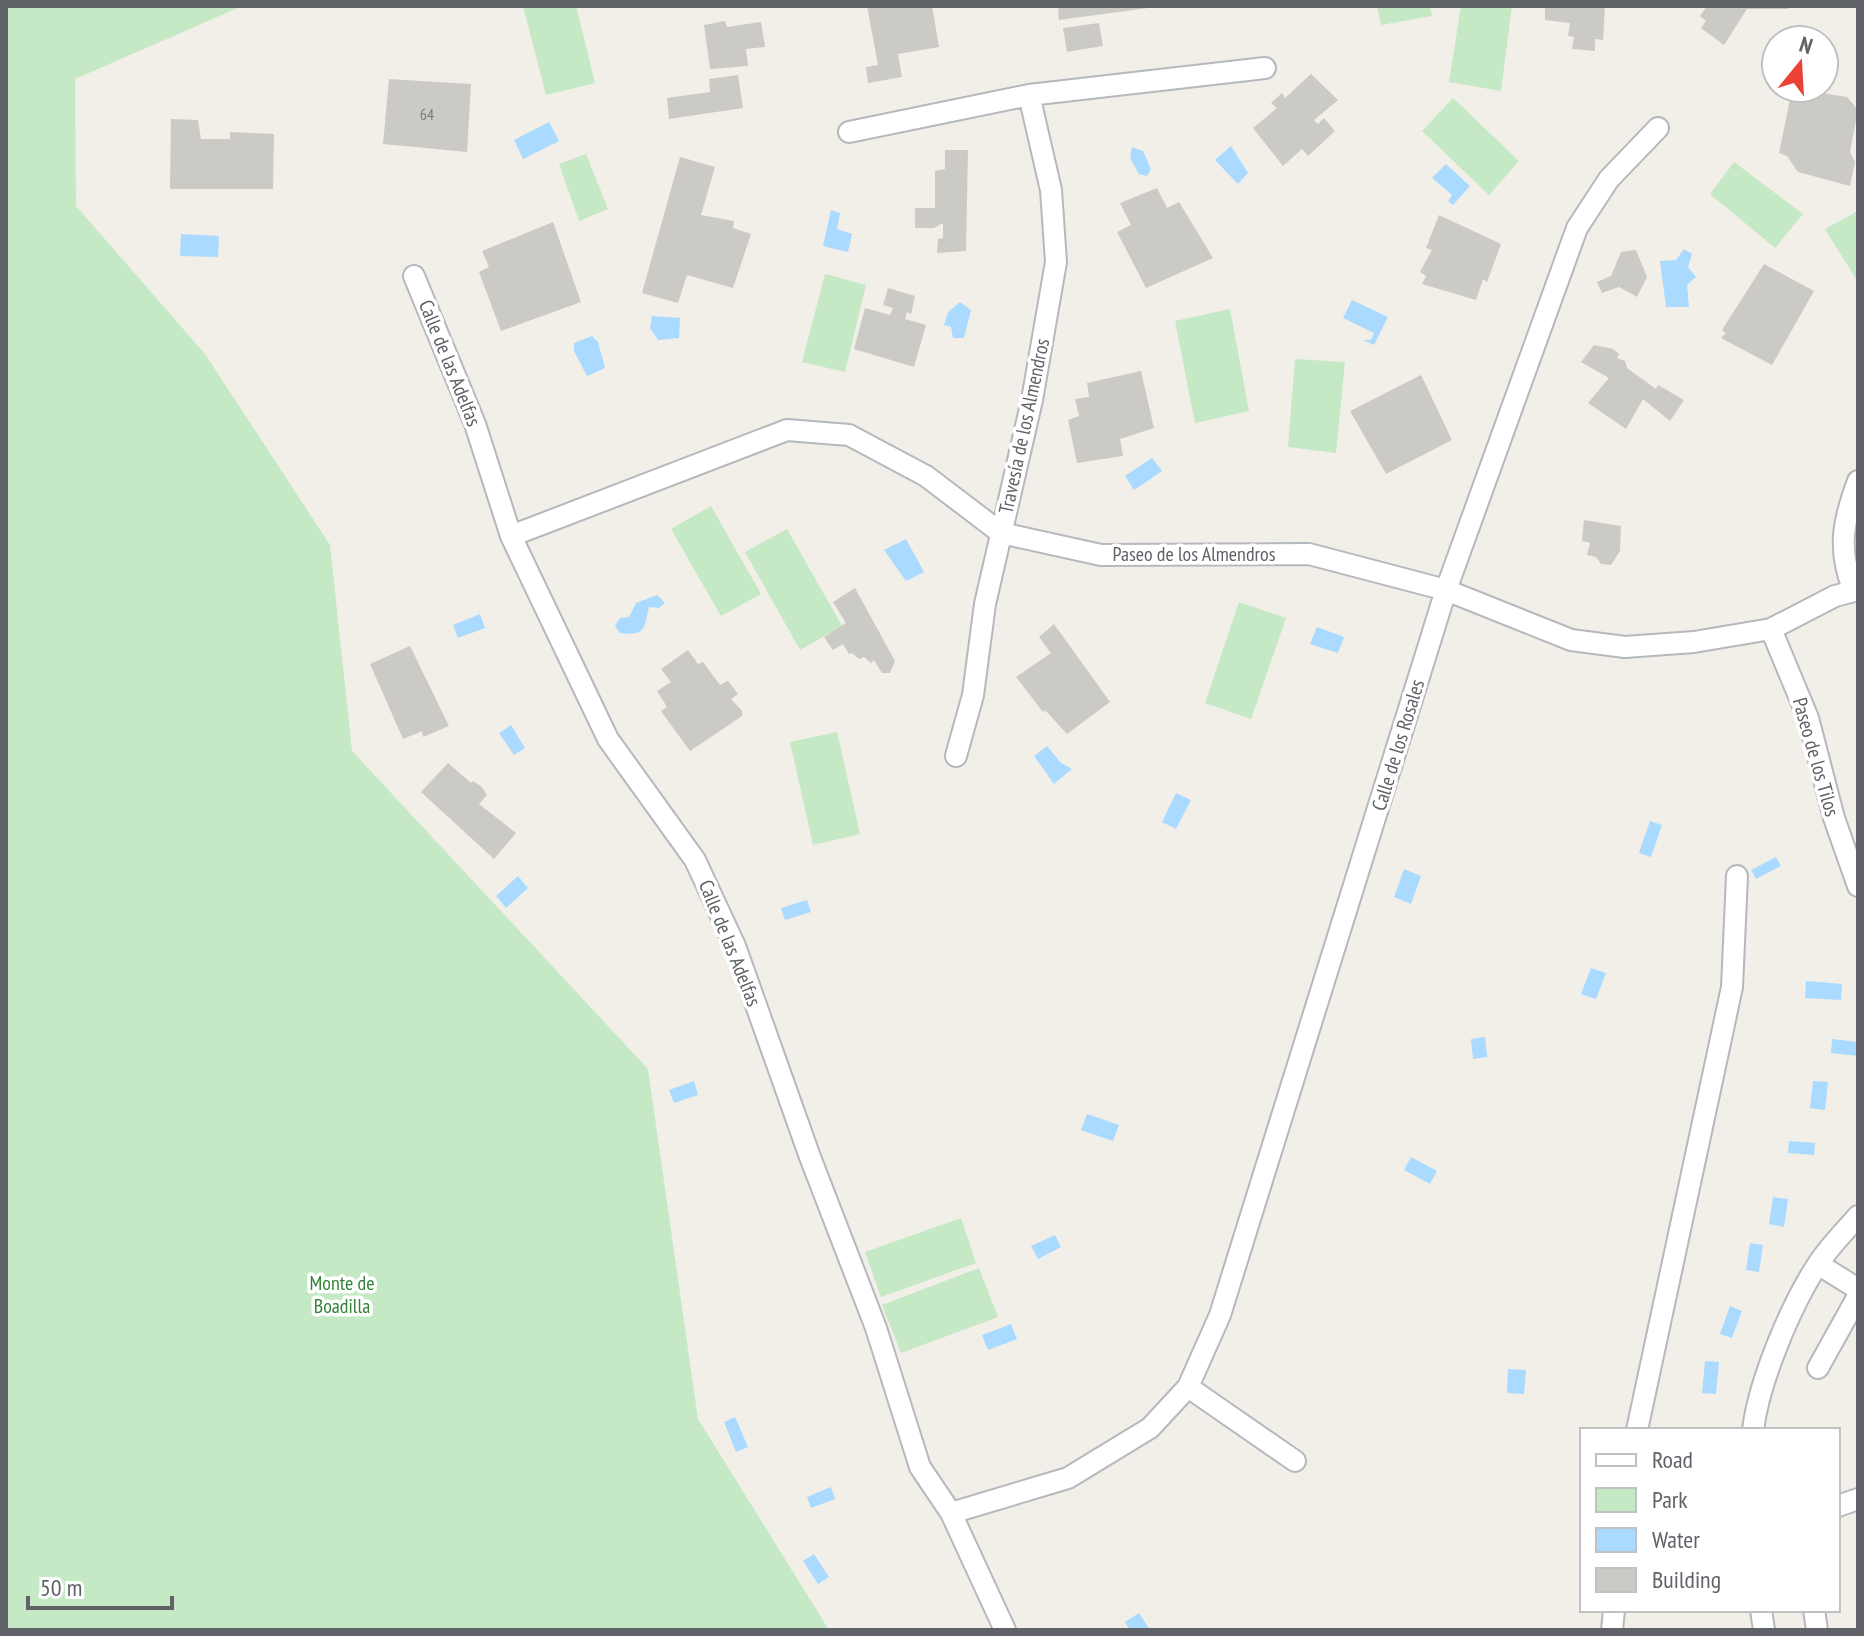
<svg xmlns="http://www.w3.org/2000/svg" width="1864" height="1636" viewBox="0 0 1864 1636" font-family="'PT Sans Narrow',sans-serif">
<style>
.green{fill:#c5e8c5}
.water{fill:#aadaff}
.building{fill:#cccac5}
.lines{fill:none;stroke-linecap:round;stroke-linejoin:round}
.minor-casing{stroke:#b5b8bc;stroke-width:24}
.minor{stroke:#fff;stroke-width:20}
.labels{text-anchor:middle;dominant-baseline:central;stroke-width:7;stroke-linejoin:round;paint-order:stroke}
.number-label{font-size:16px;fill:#7a7d7f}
.street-label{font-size:20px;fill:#5f6368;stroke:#fff}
.park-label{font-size:20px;fill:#348238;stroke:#fff}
</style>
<rect width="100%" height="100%" fill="#f1efe8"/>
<path class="green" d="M6 6H258L240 7 75 79 76 206 205 354 330 545 352 751 648 1069 698 1419 829 1630H6Z
M523 6H576L595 83 546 95Z
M1377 6H1430L1432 16 1381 25Z
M1461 6H1512L1501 91 1449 82Z
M1453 98 1519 161 1489 195 1422 131Z
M586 154 608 209 579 221 559 164Z
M1734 162 1803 214 1775 248 1710 194Z
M1858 211V282L1825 229Z
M825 274 866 285 845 372 802 362Z
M1230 309 1249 411 1195 423 1175 321Z
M1295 359 1345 362 1336 453 1288 447Z
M711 506 761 594 721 616 671 529Z
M787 529 842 626 800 650 745 552Z
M1239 602 1286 618 1251 719 1205 703Z
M837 732 860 834 813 845 790 742Z
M961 1218 976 1263 881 1297 865 1252Z
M979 1268 998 1317 901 1353 882 1305Z"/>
<path class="water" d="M549 122 559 141 523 159 514 140Z
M1231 146 1248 173 1238 184 1215 160Z
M1132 147 1143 151 1151 169 1147 176 1139 174 1130 158Z
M1446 164 1470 186 1453 205 1448 201 1452 195 1432 178Z
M831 210 840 213 837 229 852 234 848 252 823 246Z
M181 234 219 236 218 257 180 256Z
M1684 249 1692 254 1688 267 1696 277 1687 285 1689 307H1666L1660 261 1676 260Z
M1352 300 1388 317 1374 345 1363 340H1371L1374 333 1343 318Z
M960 302 971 310 964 338H953L951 327 944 325 948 312Z
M652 316 680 318 679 338 658 340 650 328Z
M592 336 598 342 605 368 587 376 574 351V343Z
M1152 458 1162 471 1134 490 1125 476Z
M906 539 924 572 906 581 884 550Z
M657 595 665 603 659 608 649 607C644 626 647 637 620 633L615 626 620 618 629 617 636 603Z
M480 614 485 628 458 638 453 625Z
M1317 627 1344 637 1338 653 1310 644Z
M511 725 525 748 514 755 499 733Z
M1047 746 1061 763 1072 769 1054 784 1034 756Z
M1176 793 1191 800 1176 829 1162 822Z
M1650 821 1662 825 1651 857 1639 853Z
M1776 857 1781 866 1756 879 1751 870Z
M1404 869 1421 876 1411 904 1394 897Z
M518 876 528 888 506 908 496 896Z
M807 900 811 912 785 920 781 908Z
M1591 968 1606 973 1596 999 1581 994Z
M1806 981 1842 984 1841 1000 1805 998Z
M1485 1037 1487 1057 1473 1059 1471 1039Z
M1832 1039 1858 1042V1056L1831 1053Z
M694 1081 698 1095 674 1103 669 1090Z
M1813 1081 1828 1082 1825 1110 1810 1108Z
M1087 1114 1119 1125 1113 1141 1081 1130Z
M1789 1141 1815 1143 1814 1155 1788 1153Z
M1411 1157 1437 1171 1430 1184 1404 1170Z
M1773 1197 1788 1199 1784 1227 1769 1224Z
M1055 1235 1061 1247 1038 1259 1031 1246Z
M1750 1243 1763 1245 1759 1272 1746 1270Z
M1730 1306 1742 1311 1732 1338 1720 1334Z
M1011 1324 1017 1339 988 1350 982 1335Z
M1705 1361 1719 1362 1716 1394 1702 1393Z
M1508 1369 1526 1370 1524 1394 1507 1393Z
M735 1417 748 1447 736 1452 724 1422Z
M831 1487 835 1499 811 1508 807 1497Z
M814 1554 829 1577 818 1584 803 1561Z
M1139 1613 1150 1630H1130L1125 1622Z"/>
<path class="building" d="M867 6H932L939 47 898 54 902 77 868 83 866 67 878 65Z
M1058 6H1148V8L1059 20Z
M1545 6H1605L1603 40 1595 39V51L1572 49 1574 37 1568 36 1570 23 1545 20Z
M1707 6H1790L1788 9H1747L1724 45 1701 28 1706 21 1700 16Z
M725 21 727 27 761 22 765 47 746 49 748 66 710 69 704 25Z
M1099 23 1103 46 1067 52 1063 28Z
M1311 74 1338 100 1314 120 1318 124 1324 118 1335 131 1308 156 1302 149 1283 166 1253 128 1277 108 1271 103 1282 93 1285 98Z
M738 75 743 108 669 119 667 98 710 92 709 79Z
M389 79 471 84 467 152 383 144Z
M1804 90 1847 97 1858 110 1850 152 1855 162 1850 186 1798 172 1787 156 1779 153 1790 99 1801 100Z
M171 119 198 120 201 139H230V132L274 134 273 189H170Z
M945 150H968L966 251 937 253 938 239 943 238V223L934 228H915V208H935V171L945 169Z
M680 157 715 167 701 215 734 221 733 228 751 234 733 288 687 275 678 303 642 293Z
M1157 188 1167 208 1179 202 1213 258 1146 288 1117 232 1131 225 1120 203Z
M1439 215 1501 244 1487 282 1483 279 1476 300 1422 284 1426 276 1420 272 1432 250 1426 248Z
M553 222 581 302 501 331 479 272 489 267 482 251Z
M1636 250 1647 277 1637 297 1619 287 1602 293 1597 282 1611 276 1621 252Z
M1764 264 1814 291 1772 365 1721 338 1726 333 1722 330Z
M888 288 915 296 911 314 907 312 905 319 926 325 914 367 854 349 865 308 890 315 893 308 883 305Z
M1594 345 1613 349 1619 354 1617 358 1625 361 1627 368 1656 389 1658 385 1684 400 1670 421 1643 399 1626 429 1588 403 1609 378 1581 362Z
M1141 371 1154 428 1120 439 1123 456 1077 463 1068 420 1079 416 1075 399 1089 397 1087 383Z
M1421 375 1452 440 1386 474 1350 411Z
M1584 520 1621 526 1620 551 1611 565 1601 564 1596 557 1587 555 1590 543 1582 541Z
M855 588 895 661 890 673H882L874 660 871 663 864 657 859 659 852 653 849 654 843 644 833 650 824 637 846 623 833 602Z
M1054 624 1110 702 1067 734 1045 710 1043 712 1016 677 1051 653 1039 637Z
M410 646 449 726 423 737 422 731 403 739 370 664Z
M688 650 698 664 703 662 720 685 728 681 738 694 731 699 742 711V716L690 751 661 711 667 707 657 691 671 682 661 669Z
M448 763 471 783 473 781 482 787 487 795 479 804 516 833 494 859 421 792Z"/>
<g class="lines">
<g class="minor-casing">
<path id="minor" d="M849 132 1029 95 1265 68
M414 276 475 424 511 536 608 739 695 860 735 946 810 1157 876 1328 920 1467 951 1513 1005 1630
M511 536 787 430 849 435 926 476 1001 533 1101 555 1309 554 1446 590 1571 640 1625 647 1694 642 1771 629 1835 596 1858 590
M1854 591C1837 550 1843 521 1858 481
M1771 629 1808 718 1834 818 1858 886
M956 756 973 695 985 604 1032 400 1056 262 1051 190 1029 95
M1818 1264 1858 1289
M1818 1368 1858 1296
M1188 1387 1295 1461
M1637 1430 1732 987 1737 876
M1753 1430C1759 1381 1791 1305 1818 1264 1829 1247 1845 1231 1858 1216
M1838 1506 1858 1499
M951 1513 1068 1478 1150 1428 1188 1387 1220 1315 1446 590 1577 228 1609 179 1658 128
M1761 1610 1764 1630
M1814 1610 1817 1630
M1612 1630 1614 1610"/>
</g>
<use href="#minor" class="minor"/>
</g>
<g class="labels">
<g class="number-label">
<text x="427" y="114">64</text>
</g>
<g class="street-label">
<text transform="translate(450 363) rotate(68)">Calle de las Adelfas</text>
<text transform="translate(1024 426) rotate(-78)">Travesía de los Almendros</text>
<text x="1194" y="554">Paseo de los Almendros</text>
<text transform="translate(1398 745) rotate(-73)">Calle de los Rosales</text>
<text transform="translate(1816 757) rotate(74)">Paseo de los Tilos</text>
<text transform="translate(730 943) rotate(68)">Calle de las Adelfas</text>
</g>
<g class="park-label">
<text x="342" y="1283">Monte de<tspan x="342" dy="23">Boadilla</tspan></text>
</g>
</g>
<rect width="1864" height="1636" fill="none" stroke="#5f6368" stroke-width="16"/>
<rect x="1580" y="1428" width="260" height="184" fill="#ffffff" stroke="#bfc1c3" stroke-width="2"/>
<rect x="1596" y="1454" width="40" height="12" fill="#ffffff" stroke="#bfc1c3" stroke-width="2"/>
<text x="1652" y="1468" font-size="24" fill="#5f6368">Road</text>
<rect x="1596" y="1488" width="40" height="24" fill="#c5e8c5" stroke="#bfc1c3" stroke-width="2"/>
<text x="1652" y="1508" font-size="24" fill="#5f6368">Park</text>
<rect x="1596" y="1528" width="40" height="24" fill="#aadaff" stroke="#bfc1c3" stroke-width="2"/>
<text x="1652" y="1548" font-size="24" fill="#5f6368">Water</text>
<rect x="1596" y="1568" width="40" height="24" fill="#cccac5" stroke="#bfc1c3" stroke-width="2"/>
<text x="1652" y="1588" font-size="24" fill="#5f6368">Building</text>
<g transform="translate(1800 64) rotate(18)"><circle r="38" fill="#ffffff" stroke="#bfc1c3" stroke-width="2"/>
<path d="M0-6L14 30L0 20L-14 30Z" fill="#ea4335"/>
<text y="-12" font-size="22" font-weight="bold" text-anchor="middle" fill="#5f6368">N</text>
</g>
<path d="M28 1596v12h144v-12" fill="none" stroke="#5f6368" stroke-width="4"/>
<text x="40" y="1596" font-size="24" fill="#5f6368" stroke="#ffffff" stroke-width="6" paint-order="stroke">50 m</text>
</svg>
